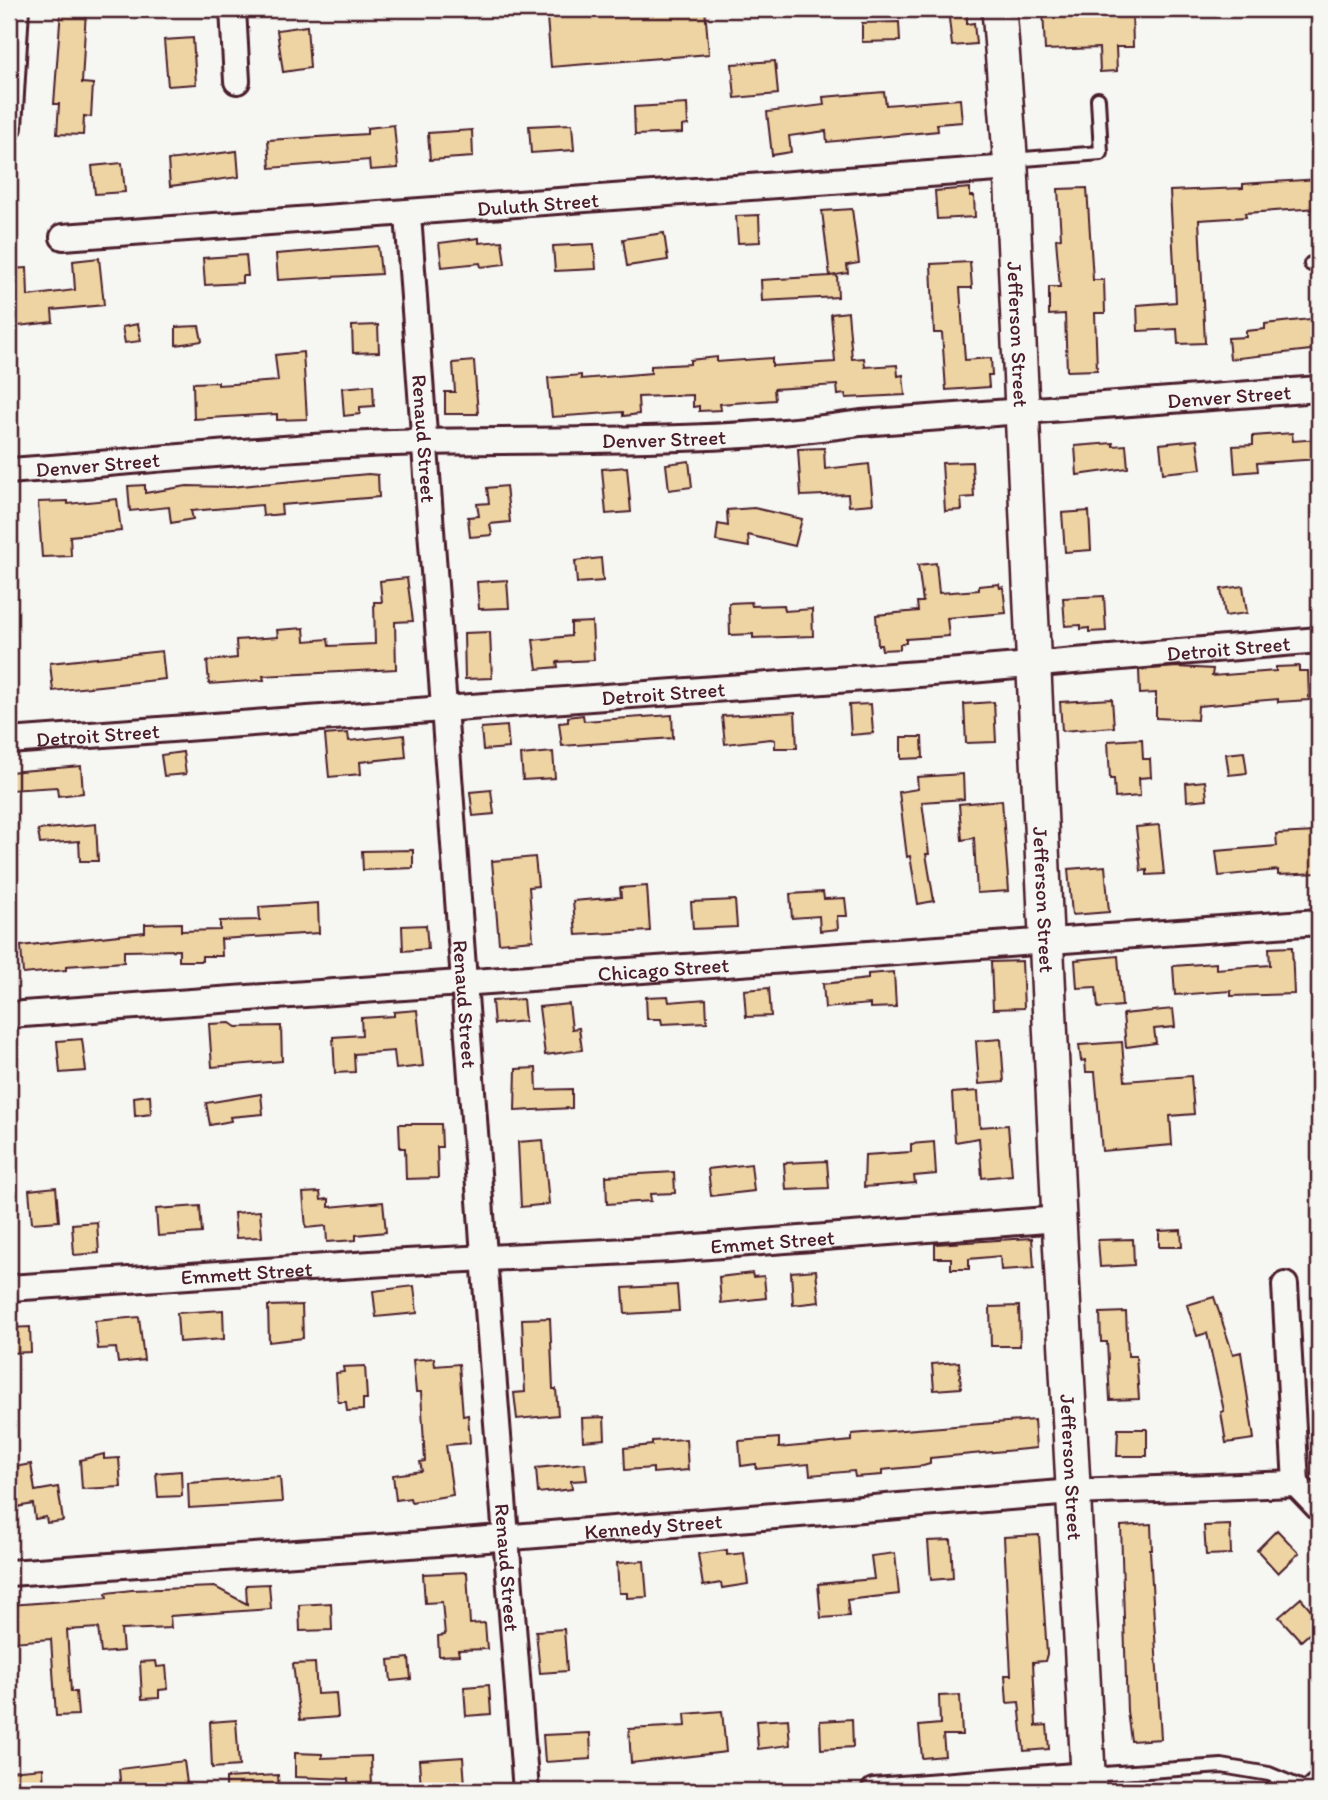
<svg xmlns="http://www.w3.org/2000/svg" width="1328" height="1800" viewBox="0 0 1328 1800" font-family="Itim,sans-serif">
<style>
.building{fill:#eed4a3;stroke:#4a1f2b;stroke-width:2}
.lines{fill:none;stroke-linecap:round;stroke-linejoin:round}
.lane-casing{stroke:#4a1f2b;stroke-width:18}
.street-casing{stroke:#4a1f2b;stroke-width:30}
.secondary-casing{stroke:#4a1f2b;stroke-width:38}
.lane{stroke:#f6f6f2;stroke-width:12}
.street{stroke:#f6f6f2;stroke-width:24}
.secondary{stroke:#f6f6f2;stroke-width:33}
.labels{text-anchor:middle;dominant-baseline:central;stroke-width:5;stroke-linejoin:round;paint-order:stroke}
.street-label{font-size:21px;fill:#4a1f2b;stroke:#f6f6f2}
</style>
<rect width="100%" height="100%" fill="#f6f6f2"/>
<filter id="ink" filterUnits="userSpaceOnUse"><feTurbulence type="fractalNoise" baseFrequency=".0143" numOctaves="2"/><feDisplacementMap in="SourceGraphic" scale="14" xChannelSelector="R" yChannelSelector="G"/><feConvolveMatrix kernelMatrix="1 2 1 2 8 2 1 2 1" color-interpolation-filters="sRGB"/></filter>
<g filter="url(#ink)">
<path class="building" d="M61 9H86L82 83 93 84 91 117 84 116 83 135 57 134 59 104H54Z
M589 9H658L659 12 705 9 709 54 551 67 547 17 589 14Z
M948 9H967V24L974 23 976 44 952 46Z
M1043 9H1132L1133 47H1116L1117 71 1100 72 1099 48 1045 50Z
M899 22 900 41 862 42V23Z
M307 26 310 68 283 72 277 30Z
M193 38 196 84 168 86 164 40Z
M775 61 778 94 735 98 732 64Z
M884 92 886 105 960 99 962 122 937 124 938 131 827 142 826 131 789 136 791 152 772 155 767 112 824 105 823 97Z
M687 104 688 125 682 126V133L635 135 634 107Z
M572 124 574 150 531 153 529 126Z
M394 125 398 168 370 170 369 160 270 168 268 140 367 134V128Z
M472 130 473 157 430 160 428 133Z
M237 151 239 177 170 186 168 160Z
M122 163 125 192 95 194 92 166Z
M1319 179V208L1245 213 1246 217 1199 220 1205 343 1178 344 1177 329 1138 331 1137 305 1176 302 1170 191 1243 188V184Z
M970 188V196H974L975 217 937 219 935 191Z
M1087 188 1093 280H1104L1105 313H1095L1097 370 1067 371 1065 314 1049 315V287H1060L1056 239 1061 238 1058 189Z
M852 209 859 263 847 265 848 273 830 276 837 275 838 297 762 301 761 280 830 276 822 211Z
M759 215 760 242 738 243 736 216Z
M664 233 668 260 627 266 623 239Z
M479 238V243L502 241 505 264 481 267 480 263 442 267 439 243Z
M594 244 596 269 555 271 553 246Z
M378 246 381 274 278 280 276 254Z
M246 255 248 276H242V283L205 285 203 258Z
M99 258 104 305 52 310 53 322 9 327V269L27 268 28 296 75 290 73 261Z
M970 262 972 288H960L965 360 991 358 992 375H988L989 387 946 390 942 333H934L931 264Z
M848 312 852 359 864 358 865 367 897 365 898 376 903 375 905 395 846 398 845 394 838 395 837 385 774 389 775 400 720 404 721 410 699 411V406L693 407V395L638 397 639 414 623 416V412L552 417 548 378 581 375V379L651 373V366L690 364V360L717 357V362L772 358V366L835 362 831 314Z
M1319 318V349L1230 359 1228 338 1246 337V331L1265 329V324Z
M138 324 141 341 125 343 122 327Z
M378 325 379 352 353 353 352 326Z
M199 326 202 341 176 345V327Z
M303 352 307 419 277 420V414L194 419 193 383 218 382V385L278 381 275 355Z
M474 361 478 414H445V392H455L453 363Z
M373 385 374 406 360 407V414L344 416 342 388Z
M1292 433 1293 441 1319 439V459L1257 463 1258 471 1235 473 1233 446 1253 445V436Z
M1197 440 1201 469 1163 473 1160 444Z
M1113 443V446L1126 445 1128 468 1077 475 1075 446Z
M824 448 825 469 869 464 873 504 849 506 848 494 801 496 798 449Z
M689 461 692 487 669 490 666 464Z
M972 462 974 497 961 498 962 510 945 511 942 463Z
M627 467 631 512 606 514 602 469Z
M368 474 378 475 379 497 281 505 282 514 263 516 262 505 191 511 193 519 171 523 169 507 130 511 128 486 145 485V493L187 486 231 487Z
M506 486 510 522 490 524 492 535 470 537 468 517 479 516 477 504 489 503 487 488Z
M117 499 121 531 70 536 71 556 42 557 38 502 68 501V504Z
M754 508 802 519 795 546 748 535 749 547 716 541 718 524 728 526 727 510Z
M1089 511 1091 550 1065 552 1062 513Z
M601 558 603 581 577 583 575 561Z
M936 563 939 593 979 590V586L999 584 1000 588 1003 587 1006 613 947 618 949 636 906 639V643L900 644V649L882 650 881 645H878L876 615 918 611 917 602H923L918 565Z
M407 578 413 621 395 622 396 669 263 676 264 680 209 684 207 661 237 658 236 640 278 637 277 630 304 628 305 641 328 639 329 646 375 644 374 602H382L380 581Z
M507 580 509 608 479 609 477 582Z
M1243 586 1247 613 1225 616 1221 589Z
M1104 596 1106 631 1089 632V628L1081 629V625L1065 626 1063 598Z
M751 602 752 606 784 605 785 611 812 609 813 636 753 638V634L730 635 729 603Z
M592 622 594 660 557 662 558 667 537 669 533 640 571 636V623Z
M490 632 492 678 465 679 464 633Z
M162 651 165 679 53 691 50 663Z
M1299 666V671H1308L1309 700 1278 702V699L1198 706 1197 720 1156 718V693L1140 694 1139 670 1177 667 1213 669 1212 676 1276 671V667Z
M1112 699 1114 727 1062 731 1060 702Z
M994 702 996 742 966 743 964 704Z
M871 704 873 733 851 735 849 705Z
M795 712 797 748H775V740L771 739 725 744 722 716Z
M583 715 584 721 672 715 673 738 562 746 559 723 568 722V717Z
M507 726 509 748 483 750 481 728Z
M348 733 349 741 404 735 406 757 360 762 361 774 329 777 325 735Z
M901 737H922L923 758 901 759Z
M1142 739 1143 759H1150L1151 777 1139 778 1140 796 1115 798 1114 779H1110L1108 741Z
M183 752 186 774 164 776 161 755Z
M553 752 555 778 523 780 521 755Z
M1244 752 1247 773 1229 775 1226 754Z
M81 766 83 793 58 796 57 787 9 790V772Z
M963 774 964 799 922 802 929 854H926L934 901 918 904 910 856 907 857 899 792 918 789 917 777Z
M1205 781 1207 799 1187 801 1186 783Z
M491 790 494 814 473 816 470 792Z
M1002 800 1009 891 977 893 974 838 962 840 959 804Z
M96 824 98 861H80L79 841 40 844 38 830Z
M1159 825 1164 874 1147 875V870L1141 871 1136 827Z
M1316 832V838H1319V873L1278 875V870L1219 876 1216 851 1277 846 1276 834Z
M413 850V868L363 870 362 851Z
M535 857 538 886 529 887 533 940 499 943 492 861Z
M1105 866 1109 912 1072 915 1068 869Z
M647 886 650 931 576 935 573 901 621 897 620 888Z
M823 892 824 899 845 898 847 916H837L838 929 820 931 819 916 792 918 790 894Z
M735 900 737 927 693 929 691 902Z
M318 903 319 933 221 939 222 956H202V961H179V950L124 951V962L66 966V970L23 974 21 946 145 932V924L181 923V931L220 930V921L260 920 259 907Z
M426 925 428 949 403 951 402 926Z
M1292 947 1294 994 1231 996V991L1175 995 1173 966 1216 963V969L1270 965 1269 948Z
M1118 956 1122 1006 1098 1008 1096 987 1077 988 1075 960Z
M1022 961 1024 1008 993 1009 991 962Z
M894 972 896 1007 870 1008V1004L825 1008 823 984 868 979V974Z
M769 988 771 1016 746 1017 744 990Z
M668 996 669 1002 706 999 707 1022 662 1024 661 1019H647L646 997Z
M523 999 525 1021 494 1024 492 1001Z
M569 1004 572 1029 579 1028 582 1050 545 1055 539 1007Z
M1173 1009 1175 1027 1154 1029 1156 1043 1126 1047 1123 1014Z
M417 1010 423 1066 396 1069 394 1051 354 1054 355 1072 335 1073 333 1037 362 1035 361 1018 394 1016V1012Z
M230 1023 236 1027 281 1026 282 1061 212 1067 209 1024Z
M82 1039 86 1071 60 1073 57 1041Z
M1001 1039 1004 1082 979 1084 976 1041Z
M1122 1042 1125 1081 1191 1076 1194 1114 1170 1116 1172 1145 1102 1151 1095 1072H1086L1085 1060 1081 1061 1079 1045Z
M536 1068 537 1090 572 1089V1108L515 1111 516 1069Z
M978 1091 980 1127 1008 1125 1012 1175 982 1178 979 1138 955 1142 952 1093Z
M261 1094 263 1114 230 1117 231 1121 210 1125 206 1103Z
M150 1095 151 1114 135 1116 134 1097Z
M399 1124H441L442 1147H437L438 1178 406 1179 405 1148H400Z
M543 1140 549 1204 521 1207 518 1142Z
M934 1142 936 1174 914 1176 915 1183 864 1187 865 1155 911 1152V1144Z
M827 1161 829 1188 786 1190 784 1163Z
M751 1164 754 1191 711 1196 708 1169Z
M674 1172 675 1193 650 1194 651 1201 607 1204 606 1176Z
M56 1187 59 1221 32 1223 29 1190Z
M320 1192 321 1200 329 1199V1207L383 1202 386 1232 356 1235V1240L327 1242 326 1226 306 1228 303 1193Z
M200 1206 202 1233 158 1236 156 1209Z
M260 1211 262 1237 236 1238 234 1213Z
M97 1222 99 1253 74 1255 72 1224Z
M1181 1230 1182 1247H1159V1231Z
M1032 1238 1034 1268 1001 1270 1000 1256 969 1259V1269H951V1258H935V1244Z
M1133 1239 1134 1265 1100 1267 1098 1240Z
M816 1270 819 1302 793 1305 791 1272Z
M752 1273 753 1277 764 1276 766 1298 721 1303 719 1277Z
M677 1285 679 1311 625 1314 623 1288Z
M414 1286 417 1313 376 1317 373 1291Z
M1214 1297 1233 1354 1241 1352 1254 1439 1226 1443 1221 1412 1224 1411 1207 1333 1197 1336 1187 1305Z
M302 1305 303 1338 269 1342 268 1306Z
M1019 1306 1020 1346H991L990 1307Z
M223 1310 224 1339 179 1342 177 1313Z
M1126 1312 1128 1356H1136L1139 1399 1110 1400 1107 1342H1101L1100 1313Z
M139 1317 144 1360 118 1363 116 1348 98 1349 95 1321Z
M550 1318 553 1389H556L558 1415 517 1419 514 1393 525 1392 522 1319Z
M30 1327 31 1352 9 1353V1328Z
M434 1358 435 1366 459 1364 463 1416 468 1415 470 1443 446 1445 453 1495 411 1502 410 1498 396 1500 393 1475 422 1471 420 1462 425 1461 421 1392H416L413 1360Z
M959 1362 961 1388 934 1390 932 1364Z
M365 1366 367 1399H363V1410L347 1411 346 1402H338L336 1373 344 1372 343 1367Z
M604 1417 605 1439 583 1441 582 1418Z
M1034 1420 1036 1448 930 1458V1464L923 1466 882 1470V1475L855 1477 854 1471 810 1475 809 1464 756 1469V1464L741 1466 739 1441 779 1438V1448L852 1441V1434Z
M1118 1429H1147V1456H1117Z
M686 1439 688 1470 653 1473V1468L625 1470 624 1448 652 1445V1441Z
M104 1454V1459L119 1458 121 1487 82 1489 80 1460Z
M585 1463 587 1480 571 1481 572 1489 538 1493 536 1468Z
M31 1464 35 1491 58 1487 63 1521 47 1523 46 1517 35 1519 33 1504 12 1508 9 1468Z
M181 1471 182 1496 158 1497 156 1473Z
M280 1477 282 1502 189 1508 188 1483Z
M1151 1524 1152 1550H1150L1161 1739 1131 1741 1127 1711 1121 1526Z
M1230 1525 1231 1554 1206 1555 1204 1526Z
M1277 1530 1299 1553 1278 1573 1257 1550Z
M1039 1535 1047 1654 1045 1661 1033 1662 1036 1726 1047 1725 1049 1749 1024 1751 1019 1702 1007 1703 1005 1675H1011L1004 1537Z
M951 1540 953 1578 931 1580 928 1541Z
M727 1550V1555L744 1553 748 1584 722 1588 721 1583 703 1586 698 1554Z
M895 1553 899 1594 847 1600 849 1616 821 1618 818 1584 874 1579 871 1556Z
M644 1561 647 1597 627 1598V1593H619L617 1563Z
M467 1572 470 1624 485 1623 487 1649 458 1650 459 1655 439 1656 438 1636 445 1635 442 1602 425 1603 423 1574Z
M269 1584 271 1609 170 1616 171 1628 121 1630 123 1651 101 1653 98 1628 67 1630 71 1692H76L78 1715 56 1716 51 1639 12 1642 9 1605 107 1598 106 1593 132 1590 215 1587 247 1604 246 1585Z
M1301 1598 1319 1619V1625L1301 1641 1279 1617Z
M331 1603 332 1630 300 1631 299 1605Z
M564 1629 567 1671 540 1673 536 1631Z
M409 1658 411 1679 391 1681 389 1660Z
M156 1661 157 1667 166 1666 168 1689 159 1690V1698L142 1699 140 1662Z
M315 1663 317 1694 336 1693 338 1717 300 1720 293 1664Z
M489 1685 491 1714 466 1716 464 1687Z
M960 1695 962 1735H943L945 1756 922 1758 919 1726 940 1724 939 1696Z
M722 1711 726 1752 631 1763 629 1729 686 1726 685 1714Z
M788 1719 790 1745 758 1749 756 1721Z
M852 1719 853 1747 821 1749 820 1721Z
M236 1720 239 1766 212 1768 210 1722Z
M590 1733 591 1759 545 1762 543 1735Z
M295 1753 322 1754V1758L371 1756 372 1791H349L348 1779 295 1777Z
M463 1757 465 1785 421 1788 419 1760Z
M184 1761 188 1791H121L119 1769Z
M43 1768 44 1791H9V1771Z
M278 1775 279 1791H226V1778Z"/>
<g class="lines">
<g class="lane-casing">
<path id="lane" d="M1011 160 1101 153 1098 99
M1311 264 1319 263
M1089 1775 1222 1766 1269 1774 1310 1791
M1307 1788 1319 1777"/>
</g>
<g class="street-casing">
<g id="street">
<path d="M233 9 237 81"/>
<path d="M9 127 16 9"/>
<path id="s1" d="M408 215C448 740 482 1266 526 1791"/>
<path id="s2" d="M63 237C379 216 695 192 1011 168"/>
<path id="s3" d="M9 471C148 461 288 445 427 442 572 439 717 444 861 423L1319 389"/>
<path id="s4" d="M9 741 959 671 1319 640"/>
<path id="s5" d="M9 1015 1319 922"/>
<path d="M1285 1285 1296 1484 1319 1508"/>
<path id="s6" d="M9 1288 386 1263 670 1249 1059 1219"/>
<path id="s7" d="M9 1573 438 1543 1073 1492 1296 1484"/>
<path d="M874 1791 1088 1775"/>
</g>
</g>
<g class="secondary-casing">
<g id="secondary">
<path id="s8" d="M999 9 1011 168 1059 1219 1089 1791"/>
</g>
</g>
<use href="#lane" class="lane"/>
<use href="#street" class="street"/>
<use href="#secondary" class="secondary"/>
</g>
</g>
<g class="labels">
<g class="street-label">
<text stroke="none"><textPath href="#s2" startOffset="476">Duluth Street</textPath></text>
<text stroke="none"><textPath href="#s8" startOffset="326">Jefferson Street</textPath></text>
<text stroke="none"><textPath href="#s3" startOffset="1223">Denver Street</textPath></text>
<text stroke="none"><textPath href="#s1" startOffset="224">Renaud Street</textPath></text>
<text stroke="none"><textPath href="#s3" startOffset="656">Denver Street</textPath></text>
<text stroke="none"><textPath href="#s3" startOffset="89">Denver Street</textPath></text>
<text stroke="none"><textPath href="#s4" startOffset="1223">Detroit Street</textPath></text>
<text stroke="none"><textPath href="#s4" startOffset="656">Detroit Street</textPath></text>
<text stroke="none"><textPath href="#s4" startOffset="89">Detroit Street</textPath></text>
<text stroke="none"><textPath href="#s8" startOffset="892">Jefferson Street</textPath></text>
<text stroke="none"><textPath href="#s5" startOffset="656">Chicago Street</textPath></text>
<text stroke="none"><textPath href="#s1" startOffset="791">Renaud Street</textPath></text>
<text stroke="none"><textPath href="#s6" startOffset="765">Emmet Street</textPath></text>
<text stroke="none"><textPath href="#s6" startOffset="238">Emmett Street</textPath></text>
<text stroke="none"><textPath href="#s8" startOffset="1460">Jefferson Street</textPath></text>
<text stroke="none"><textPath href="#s7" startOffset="646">Kennedy Street</textPath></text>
<text stroke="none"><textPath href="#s1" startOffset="1356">Renaud Street</textPath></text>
</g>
</g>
<rect width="1328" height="1800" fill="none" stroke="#f6f6f2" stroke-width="35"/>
<rect x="18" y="18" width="1293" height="1765" fill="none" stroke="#4a1f2b" stroke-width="2.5" filter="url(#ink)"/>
</svg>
